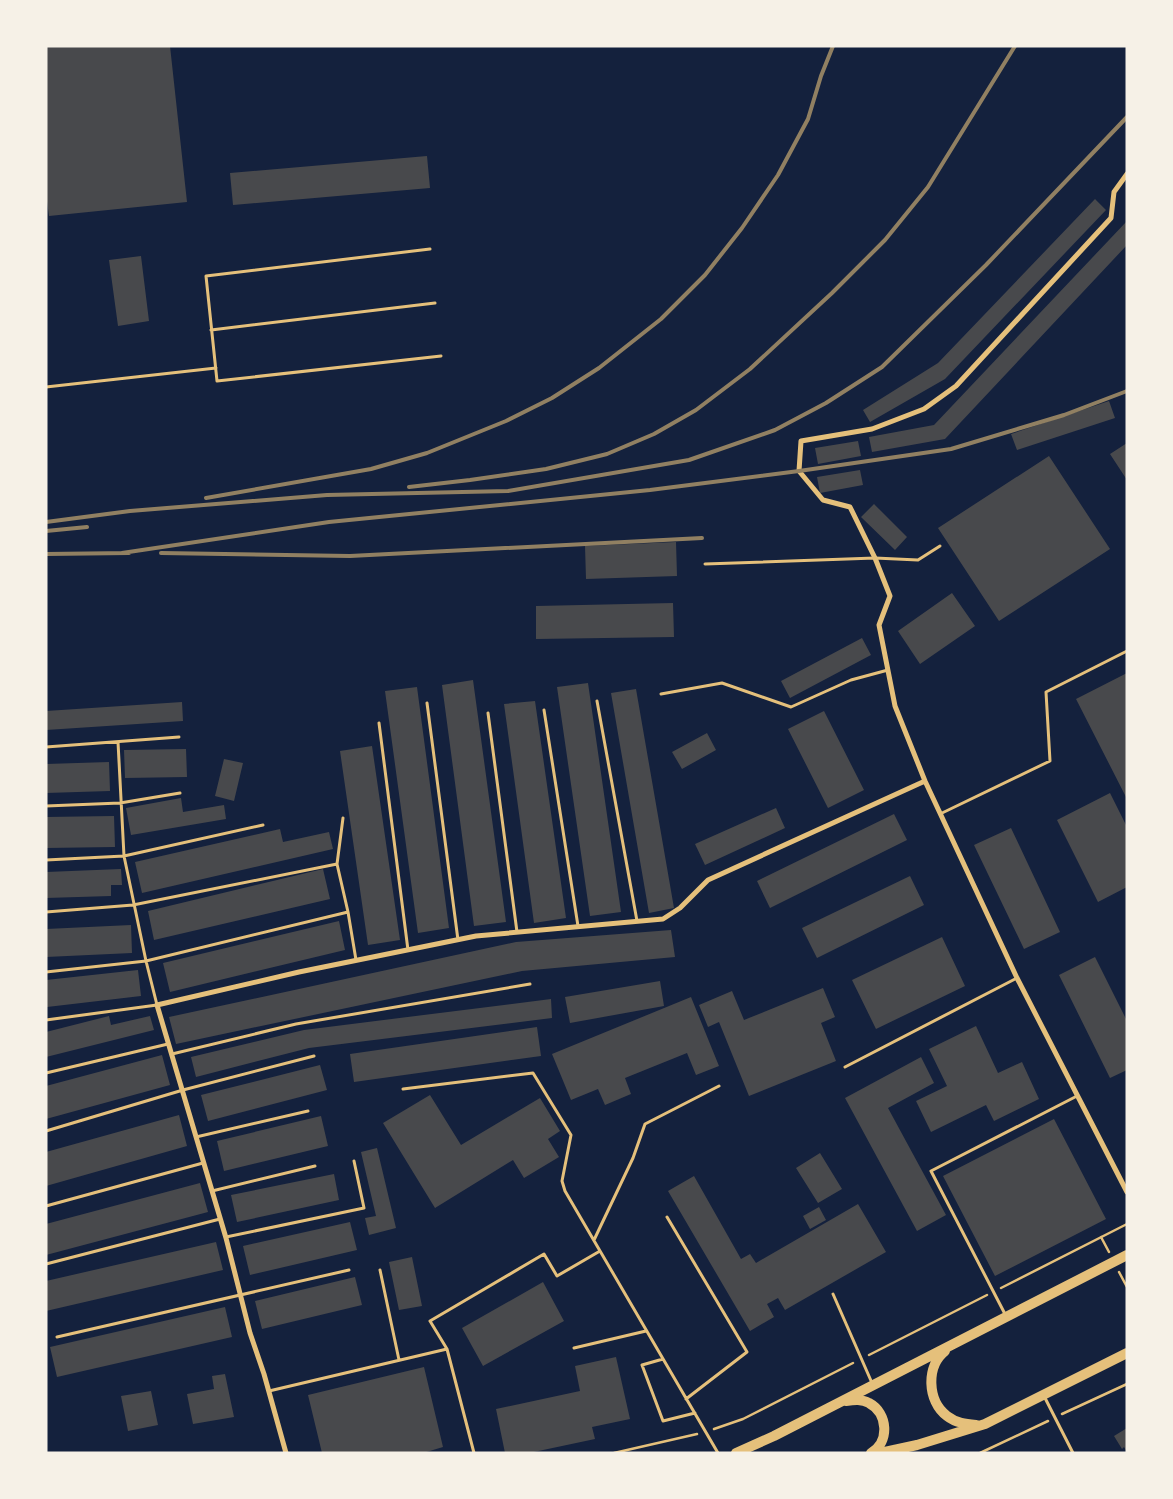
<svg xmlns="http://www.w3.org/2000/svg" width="1173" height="1499" viewBox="0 0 1173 1499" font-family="Commissioner,sans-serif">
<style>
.building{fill:#48494c}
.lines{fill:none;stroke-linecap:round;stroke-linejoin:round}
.path{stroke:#e5c07b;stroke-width:2.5}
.service{stroke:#e5c07b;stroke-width:3}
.minor{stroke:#e5c07b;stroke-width:5}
.primary{stroke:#e5c07b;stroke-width:10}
.rail{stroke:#918062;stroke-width:4}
</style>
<rect width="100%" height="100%" fill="#14213d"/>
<path class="building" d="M46 46H170L187 202 49 216 46 194Z
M427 156 430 188 233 205 230 173Z
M1095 199 1106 210 945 379 870 422 863 410 938 363Z
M1127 221V245L945 439 872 452 869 437 934 425Z
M141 256 149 321 118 326 109 260Z
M1109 401 1115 418 1017 450 1011 434Z
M858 441 861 456 818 464 815 448Z
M1127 443V480L1110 454Z
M1049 456 1110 549 999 621 938 528Z
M860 470 863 485 820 493 817 477Z
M874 504 907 537 895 550 861 517Z
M676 542 677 576 586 579 585 546Z
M952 593 975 626 920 664 898 631Z
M673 603 674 637 536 639V606Z
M862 638 871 655 790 698 781 681Z
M1127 673V799L1076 699Z
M473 680 506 922 474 926 442 685Z
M588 683 621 912 590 916 557 687Z
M417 687 449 928 418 933 385 691Z
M636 689 674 908 649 913 611 693Z
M535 701 566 918 534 923 504 704Z
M182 702 183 721 46 730V711Z
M824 711 864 790 828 808 788 729Z
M707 733 716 750 682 769 672 752Z
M372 746 400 940 368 945 340 751Z
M186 749 187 777 125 778 124 750Z
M224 759 243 763 234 801 215 796Z
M109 762 110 791 46 793V764Z
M1110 793 1127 827V887L1098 902 1057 820Z
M181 798 183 812 224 805 226 819 131 835 126 808Z
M776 808 785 828 705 865 695 844Z
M894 814 907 840 770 908 757 881Z
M114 816 115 847 46 848V817Z
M1011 828 1060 932 1024 949 974 845Z
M280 829 283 842 329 832 333 849 142 893 135 862Z
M121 869 122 885H111V896L46 898V872Z
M323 869 330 899 154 940 148 911Z
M910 876 924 905 817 958 802 928Z
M339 921 345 950 170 992 163 963Z
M131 925 132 953 46 957V929Z
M671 930 675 957 522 971 176 1044 169 1017 516 942Z
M942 937 965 986 876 1029 852 980Z
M1095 957 1127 1021V1070L1110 1078 1059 975Z
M138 970 141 996 47 1007 46 980Z
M660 981 664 1006 570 1023 565 997Z
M823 988 835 1017 821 1023 836 1061 749 1096 719 1022 708 1027 699 1005 732 991 744 1020Z
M691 997 719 1066 696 1075 687 1053 625 1078 631 1094 605 1105 598 1089 571 1100 552 1054Z
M551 999 552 1018 309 1048 196 1077 191 1057 304 1030Z
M109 1016 111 1025 150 1016 154 1030 46 1057V1032Z
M976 1026 998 1073 1022 1062 1039 1099 994 1121 986 1105 931 1132 916 1101 947 1086 929 1049Z
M537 1027 541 1056 354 1082 350 1054Z
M162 1055 170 1085 46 1119V1086Z
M921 1057 934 1083 888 1108 946 1215 917 1231 845 1098Z
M320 1065 327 1090 208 1121 201 1095Z
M430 1095 461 1145 540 1098 560 1131 548 1139 559 1157 524 1178 513 1160 435 1208 383 1123Z
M179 1115 187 1146 46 1186V1152Z
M321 1116 328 1146 224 1171 217 1141Z
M1054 1119 1106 1219 995 1276 943 1176Z
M377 1148 396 1228 369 1235 365 1218 376 1216 361 1152Z
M820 1153 842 1189 818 1203 796 1168Z
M334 1174 339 1200 237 1222 231 1195Z
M694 1176 741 1259 750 1254 756 1263 858 1204 886 1252 785 1310 778 1298 767 1304 774 1317 750 1331 668 1191Z
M200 1183 208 1212 46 1255V1224Z
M819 1207 826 1220 810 1229 803 1216Z
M350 1222 357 1250 250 1275 243 1246Z
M216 1242 223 1270 46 1311V1281Z
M412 1257 422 1306 399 1310 389 1262Z
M355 1277 362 1305 262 1329 255 1301Z
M543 1282 564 1321 483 1366 462 1328Z
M225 1307 232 1337 57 1377 50 1347Z
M616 1357 630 1419 592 1427 595 1439 529 1453H505L496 1409 580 1391 575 1366Z
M424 1367 443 1447 423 1453H322L308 1395Z
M225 1374 234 1417 193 1424 187 1394 214 1389 212 1376Z
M151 1391 158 1425 128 1431 121 1396Z
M1127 1428V1452L1124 1447 1122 1449 1114 1436Z"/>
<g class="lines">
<path class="path" d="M1101 1237 1109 1252
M1119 1272 1127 1287
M1001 1288 1127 1224
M869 1355 987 1295
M1062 1414 1127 1384
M714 1429 743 1419 853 1363
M614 1453 697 1434
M980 1453 1048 1421"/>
<path class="service" d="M430 249 206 276 217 381 441 356
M211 330 435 303
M46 387 216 368
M705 564 875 558 918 560 940 546
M661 694 722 683 791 707 851 680 888 670
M597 701 637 921
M427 703 458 940
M544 710 578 926
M488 713 517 932
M379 723 408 950
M46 747 179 737
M46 806 120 803 180 793
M940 814 1050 761 1046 692 1127 651
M343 818 337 864 348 912 356 960
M46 860 124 856 263 825
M46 912 133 905 337 864
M46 972 146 961 348 912
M46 1020 157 1005 146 961 124 856 118 742
M172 1054 296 1024 530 984
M845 1067 1017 978
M46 1073 168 1044
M403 1089 533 1073 571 1135 562 1181 565 1191 718 1453
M46 1131 183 1090 314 1056
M196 1137 308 1111
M212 1191 315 1166
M46 1206 203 1163
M667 1217 747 1352 686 1399
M226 1237 364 1208 354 1161
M594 1240 633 1158 645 1124 719 1086
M46 1264 220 1219
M380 1270 399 1360
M833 1294 872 1383
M1006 1316 931 1171 1077 1096
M57 1337 349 1270
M574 1348 646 1331
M447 1349 430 1321 544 1254 557 1276 600 1251
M663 1359 642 1365 663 1421 695 1413
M269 1391 447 1349 474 1453
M1044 1396 1073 1453"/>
<path class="minor" d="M1127 174 1114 192 1111 218 956 386 924 409 872 429 801 441 799 471 823 500 850 507 875 558 890 596 879 625 895 706 925 781 1017 978 1127 1192
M286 1453 264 1374 250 1333 226 1238 157 1005 299 972 476 936 663 919 680 908 708 880 925 781"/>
<path class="primary" d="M945 1351C926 1366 927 1401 947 1416 956 1423 966 1424 976 1425
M846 1401C854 1400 862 1399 869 1403 888 1413 890 1442 871 1453
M736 1453 774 1436 1127 1255
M880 1453 917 1445 985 1424 1127 1353"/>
<path class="rail" d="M409 487 470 480 546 469 607 454 654 434 696 410 750 369 832 293 885 240 928 187 1015 46
M206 498 371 469 427 453 506 421 552 398 599 368 661 319 705 275 742 228 778 175 808 119 821 76 833 46
M46 522 130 511 327 495 508 491 689 460 775 430 826 403 882 367 986 265 1127 117
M46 531 87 527
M122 553 329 522 650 490 799 471 951 449 1064 415 1127 391
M161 553 350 556 702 538
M46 554 129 553"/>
</g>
<rect width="1173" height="1499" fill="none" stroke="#f6f1e7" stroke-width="95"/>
</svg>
